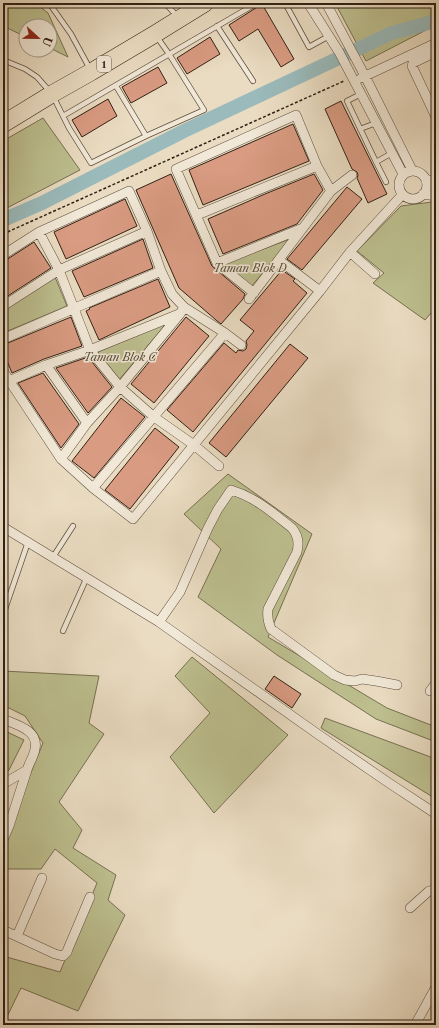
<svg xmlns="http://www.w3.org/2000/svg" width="439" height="1028" viewBox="0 0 439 1028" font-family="'Libre Caslon Text',serif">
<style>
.green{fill:#bdbf8f;stroke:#777052}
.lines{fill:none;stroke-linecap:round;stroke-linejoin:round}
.river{stroke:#9ababb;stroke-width:14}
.building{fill:#d99b82;stroke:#312115}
.lane-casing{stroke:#5f5040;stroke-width:6}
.street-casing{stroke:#5f5040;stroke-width:10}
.highway-casing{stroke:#312115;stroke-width:18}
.path{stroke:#312115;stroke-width:1.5;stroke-dasharray:3 2;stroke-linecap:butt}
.lane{stroke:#f1e8d7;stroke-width:4.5}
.street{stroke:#f1e8d7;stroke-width:9}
.highway{stroke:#eadcc2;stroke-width:17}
.labels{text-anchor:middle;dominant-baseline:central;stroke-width:3;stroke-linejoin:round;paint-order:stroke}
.shield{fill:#f1e8d7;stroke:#6b5d4f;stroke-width:1}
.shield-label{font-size:10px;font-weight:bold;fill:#312115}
.park-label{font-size:11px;font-style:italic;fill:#5b503a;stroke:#f1e8d7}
</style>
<rect width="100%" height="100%" fill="#eadcc2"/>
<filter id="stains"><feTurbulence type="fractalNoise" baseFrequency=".005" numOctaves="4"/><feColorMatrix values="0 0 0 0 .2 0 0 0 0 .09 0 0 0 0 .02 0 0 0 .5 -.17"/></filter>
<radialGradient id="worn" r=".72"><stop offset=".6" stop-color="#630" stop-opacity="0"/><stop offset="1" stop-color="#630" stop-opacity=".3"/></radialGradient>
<path class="green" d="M3 3H35L48 13 68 57 50 48V26H26V37L3 26Z
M335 3H436V25L366 61Z
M43 118 80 170 3 210V141Z
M432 202H436V307L425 320 373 283 384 273 357 251 401 206Z
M290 239 252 286 224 264Z
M55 277 67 306 3 333V311Z
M167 323 119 380 98 352Z
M228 474 312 534 268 637 387 708 436 727V742L376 719 277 655 198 597 221 549 184 514Z
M192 657 288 735 214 813 170 757 210 713 175 676Z
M3 671 99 676 89 723 104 734 59 802 82 830 73 848 116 875 108 900 125 915 78 1011 21 988 3 1025V956L60 972 97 883 55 849 41 869H3V841L43 743 25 716 3 705Z
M325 718 436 759V799L321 728Z
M3 730 24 740 9 770 3 775Z"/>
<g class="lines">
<path class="river" d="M3 220 42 203 184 131 392 33 436 21"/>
</g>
<path class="building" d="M262 4 294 59 281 67 258 29 239 41 229 25Z
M210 37 220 54 187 74 177 58Z
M158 67 167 83 131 103 122 87Z
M108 99 117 116 82 137 72 120Z
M341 101 387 194 368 203 357 178 358 175 357 172 352 169 325 109Z
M293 124 309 161 203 205 189 170Z
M171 174 212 266 245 294 243 299 221 324 216 320 179 288 136 190Z
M314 174 323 190 297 224 223 254 208 219 265 194Z
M347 187 362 199 302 270 287 259Z
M125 199 137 226 66 259 54 232Z
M143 239 153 268 84 297 72 271Z
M34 242 51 268 3 299V262Z
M282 270 295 279 293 281 307 293 193 432 167 410 224 343 236 353 238 350 243 351 246 349 247 345 246 341 254 331 240 320Z
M158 279 170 307 99 340 86 311 90 309 89 308Z
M71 317 82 346 44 359 12 373 3 351V345Z
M186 317 209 336 154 403 131 384Z
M290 344 308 358 226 457 209 443Z
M88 357 112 387 88 413 56 368Z
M43 373 79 424 61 448 18 383Z
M121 398 145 417 94 478 72 461Z
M155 428 179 447 130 509 105 490Z
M274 676 301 694 292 708 265 689Z"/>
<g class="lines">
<g class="lane-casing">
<path id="lane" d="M49 3 71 34 90 69
M165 3 177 16
M285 3 309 47 329 36
M217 26 253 81
M3 60 25 69 37 77 52 94 69 128 91 163 146 136 204 110 169 54 157 37
M116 86 146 136
M361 94 347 101 376 162 392 153
M63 116 257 3
M360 129 376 123
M376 162 386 182
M53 557 73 526
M3 615 28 542
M63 631 87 577"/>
</g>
<g class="street-casing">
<path id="street" d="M308 3 339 52 403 174
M326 3 365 76 412 170
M436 52 413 63 412 66 436 117
M361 78 436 43
M399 185a14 14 0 1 1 28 0a14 14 0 1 1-28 0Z
M426 180H436
M423 194 436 196
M197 215 317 166
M39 232 59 270 90 350 120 387 154 417 194 445 219 466
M350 252 375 274
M3 255 39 232 129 191 147 231 161 271 172 294 184 307 225 333 241 345
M279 260 320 291
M217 263 303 228
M254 293 217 263 176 169 296 115 317 166 331 191
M249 299 331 191 352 175
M3 306 59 270 147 231
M3 339 161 271
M46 365 87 423
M3 371 61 459 93 488 133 519 320 291 350 252 402 195
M9 381 46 365 90 350 179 314
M61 459 87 423 120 387 180 314 184 307
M93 488 225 333
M3 527 159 622 319 735 389 783 436 814
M159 622 180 592 208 528 218 509 231 490C255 497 273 513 292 528 298 535 299 544 297 552L268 609C267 616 268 622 271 629L334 675 345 680 355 681 362 679 376 681 397 685
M430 691 436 683
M3 719C17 725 39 730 35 749 34 756 29 763 27 770
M3 784 27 770 9 826 3 840
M3 817 4 821 9 826
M410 908 429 891 436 890
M3 930 55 954 63 956 67 952 68 949 90 897
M17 936 42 878
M415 1025 436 987"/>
</g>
<g class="highway-casing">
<path id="highway" d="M3 124 52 94 91 72 155 34 205 3"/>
</g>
<path class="path" d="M3 234 344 81"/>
<use href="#lane" class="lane"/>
<use href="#street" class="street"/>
<use href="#highway" class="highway"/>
</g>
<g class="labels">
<rect class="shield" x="97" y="56" width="14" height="16" rx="3"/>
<g class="shield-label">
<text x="104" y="64">1</text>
</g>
<g class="park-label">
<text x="250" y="268">Taman Blok D</text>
<text x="120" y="357">Taman Blok C</text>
</g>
</g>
<rect width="439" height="1028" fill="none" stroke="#eadcc2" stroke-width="16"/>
<rect x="4" y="4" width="431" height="1020" fill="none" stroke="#312115" stroke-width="2"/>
<rect x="8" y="8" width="423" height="1012" fill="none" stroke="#312115"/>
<g transform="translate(38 38) rotate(112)"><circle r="19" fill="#f1e8d7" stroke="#a49889"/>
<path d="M0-3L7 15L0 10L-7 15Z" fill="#8f2418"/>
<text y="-6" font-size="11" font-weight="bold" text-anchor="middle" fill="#312115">U</text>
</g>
<rect width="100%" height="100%" filter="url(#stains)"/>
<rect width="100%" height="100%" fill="url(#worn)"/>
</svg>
